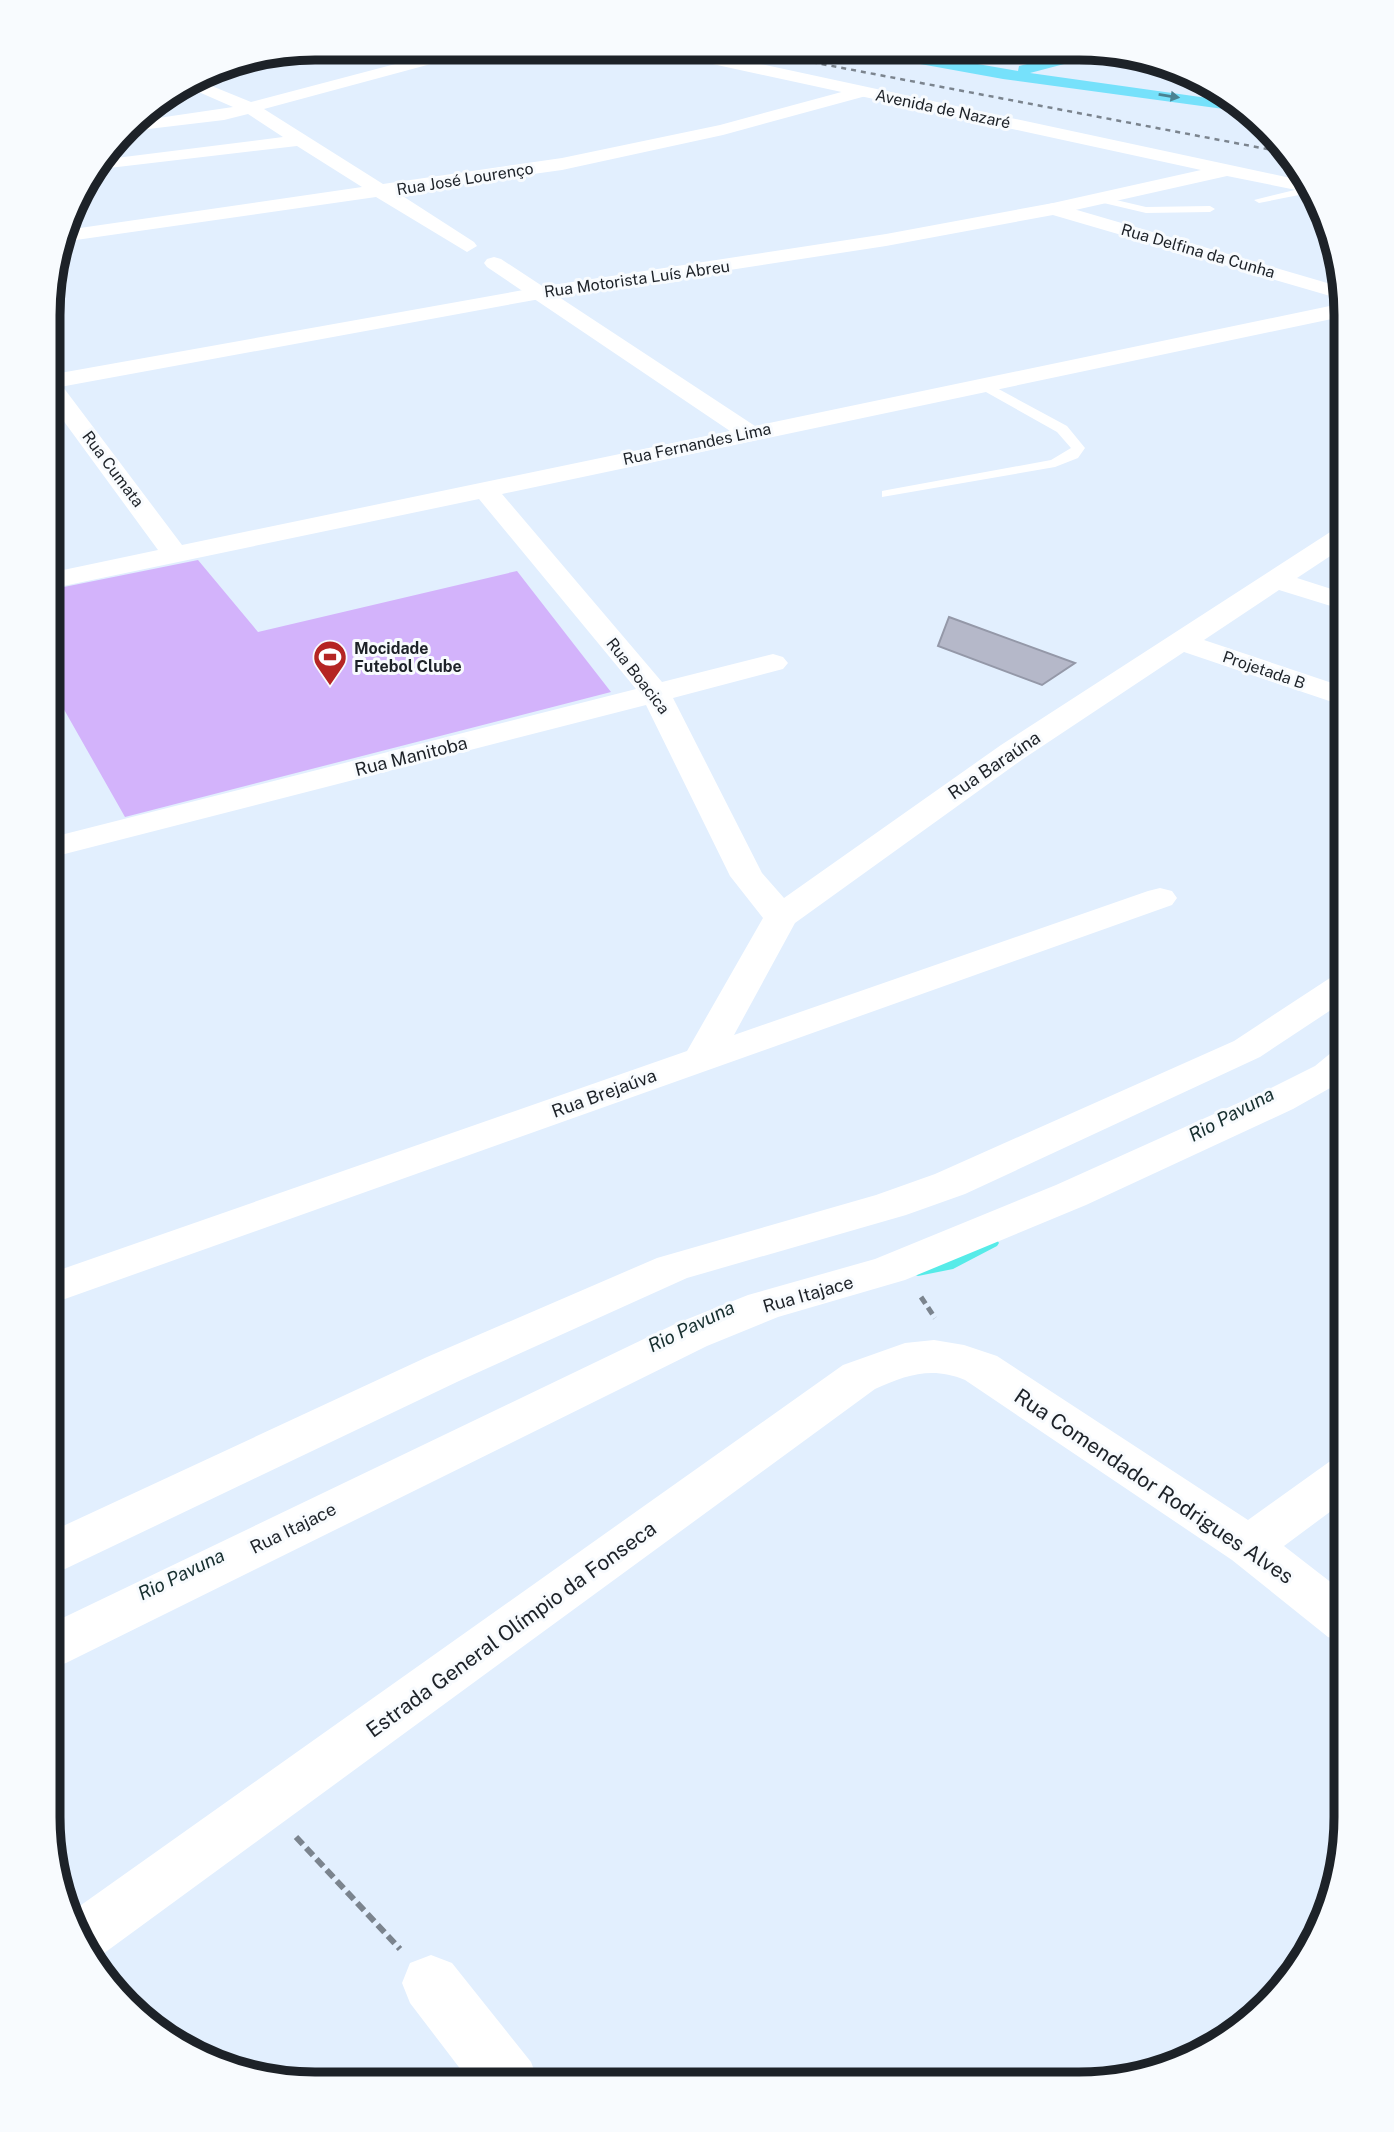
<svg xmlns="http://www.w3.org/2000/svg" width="1394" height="2132" viewBox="0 0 1394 2132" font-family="'Public Sans',sans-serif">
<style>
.green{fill:#d3b3fb}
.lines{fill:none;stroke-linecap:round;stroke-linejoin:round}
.stream{fill:#56ebe8;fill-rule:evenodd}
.building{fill:#b5b8c9;stroke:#9498a8;stroke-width:2}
.path-far1{stroke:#7b848e;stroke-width:5;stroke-dasharray:8 4.5;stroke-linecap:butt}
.path{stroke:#7b848e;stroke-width:6;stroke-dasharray:10 5;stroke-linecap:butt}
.service{fill:#fff;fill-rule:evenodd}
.minor{fill:#fff;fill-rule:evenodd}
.secondary{fill:#fff;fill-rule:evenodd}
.primary{fill:#76e1fb;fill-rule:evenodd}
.rail{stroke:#7b848e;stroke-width:2.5;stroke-dasharray:5 5;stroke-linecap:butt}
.oneway{fill:#4a8292}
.labels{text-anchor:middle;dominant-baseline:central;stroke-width:6;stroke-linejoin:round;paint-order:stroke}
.far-street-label{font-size:16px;fill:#1d2228;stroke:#f8fbfe}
.far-poi-label{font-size:16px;font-weight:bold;fill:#1d2228;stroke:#f8fbfe;text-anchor:start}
.street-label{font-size:18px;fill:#1d2228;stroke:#f8fbfe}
.water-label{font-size:19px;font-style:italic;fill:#162e2e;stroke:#f8fbfe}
.near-street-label{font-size:21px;fill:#1d2228;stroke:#f8fbfe}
.rim{fill:none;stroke:#1d2228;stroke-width:9}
</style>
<rect width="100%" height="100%" fill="#e2effe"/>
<path class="green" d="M198 560 258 632 517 571 611 692 125 817 49 683V590Z"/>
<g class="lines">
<path class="stream" d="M992 1238 997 1240 999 1243 997 1246 953 1269 918 1276 913 1274 911 1271 913 1268 945 1262Z"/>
</g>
<path class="building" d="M949 617 1075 663 1042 685 938 646Z"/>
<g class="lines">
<path class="path-far1" d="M921 1297 935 1318"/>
<path class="path" d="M296 1837 400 1949"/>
<path class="service" d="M1311 186 1314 192 1259 203 1254 200Z
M1099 196 1146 207 1210 206 1215 209 1210 212 1146 213 1095 201V197Z
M982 380 1067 426 1085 448 1078 458 1055 467 882 497V491L887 490 1051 460 1071 448 1057 432 977 387V381Z"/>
<path class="minor" d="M456 48H481L479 51 264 109 383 184 562 158 720 125 860 87 868 92 866 96 723 135 562 170 398 193 474 242 477 246 467 252 376 197 62 242 66 230 362 187 297 146 92 170 100 160 283 137 248 114 224 120 123 132 131 122 233 107 185 86 197 80 251 102Z
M1053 203 1341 287 1344 300 1046 213 1043 209 1046 205Z
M494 257 501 259 755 426 1344 303 1346 316 502 494 662 682 773 654 783 657 788 663 783 669 673 698 762 873 784 898 1001 745 1338 527 1347 525V545L1297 578 1347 594V611L1279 590 1204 640 1347 688V707L1184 652 1023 759 795 923 734 1035 1148 891 1160 888 1172 891 1177 898 1172 905 48 1305V1274L687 1051 763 918 730 876 646 705 49 858V838L636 689 479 499 49 589V573L158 550 49 401V377L57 379 182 545 730 431 487 267 484 263 487 259Z
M1346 973V1000L1260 1057 965 1194 906 1215 687 1278 459 1381 65 1569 48 1574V1533L427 1357 657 1258 876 1195 935 1174 1234 1041 1333 976Z
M1346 1048V1079L1293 1109 1086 1205 905 1280 778 1317 707 1346 66 1663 47 1669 48 1625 675 1324 748 1295 875 1259 1056 1185 1265 1091 1315 1066 1332 1052Z
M934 1340 964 1345 997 1356 1248 1520 1329 1462 1346 1457V1500L1284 1546 1346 1594V1643L1328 1637 1232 1560 965 1380C932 1366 906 1375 875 1389L92 1962 67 1915 843 1365 905 1343Z
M431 1955 452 1963 531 2062 539 2083H471L410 2003 402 1983 410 1963Z"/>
<path class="secondary" d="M654 48H686L1309 182 1316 194 1227 176 1053 215 886 246 540 299 49 389V375L540 287 886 234 1053 203 1201 170 662 53Z"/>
<path class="primary" d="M857 49H891L1018 71 1019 66 1083 50H1108L1106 53 1030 73 1243 103 1253 113 1003 79 865 54Z"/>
<path class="rail" d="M743 49 1293 154"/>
</g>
<defs><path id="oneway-solid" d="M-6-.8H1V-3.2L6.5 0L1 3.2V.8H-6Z" transform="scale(1.75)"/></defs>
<use class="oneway" href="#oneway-solid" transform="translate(1169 96) rotate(9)"/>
<defs>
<g id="stadium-pin" transform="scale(1.75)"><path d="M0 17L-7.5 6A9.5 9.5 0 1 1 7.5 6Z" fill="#b52523" stroke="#f8fbfe"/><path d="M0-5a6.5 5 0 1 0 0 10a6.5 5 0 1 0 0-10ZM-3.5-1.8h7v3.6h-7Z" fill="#fff"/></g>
</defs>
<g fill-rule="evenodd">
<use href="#stadium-pin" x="330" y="657"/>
</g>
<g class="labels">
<g class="far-street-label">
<text transform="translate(943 109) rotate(12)">Avenida de Nazaré</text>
<text transform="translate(465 179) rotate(-9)">Rua José Lourenço</text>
<text transform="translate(1198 251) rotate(16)">Rua Delfina da Cunha</text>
<text transform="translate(637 279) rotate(-8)">Rua Motorista Luís Abreu</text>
<text transform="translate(697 444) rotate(-12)">Rua Fernandes Lima</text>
<text transform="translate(113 469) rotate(53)">Rua Cumata</text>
<text transform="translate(1264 670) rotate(19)">Projetada B</text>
<text transform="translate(638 676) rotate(52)">Rua Boacica</text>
</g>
<g class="far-poi-label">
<text x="354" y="648">Mocidade<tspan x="354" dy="18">Futebol Clube</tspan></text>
</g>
<g class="street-label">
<text transform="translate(411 756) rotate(-14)">Rua Manitoba</text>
<text transform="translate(994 765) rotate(-34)">Rua Baraúna</text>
<text transform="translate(604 1093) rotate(-20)">Rua Brejaúva</text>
<text transform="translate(808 1294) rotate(-16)">Rua Itajace</text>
<text transform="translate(293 1528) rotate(-26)">Rua Itajace</text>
</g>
<g class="water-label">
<text transform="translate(1231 1114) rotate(-28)">Rio Pavuna</text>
<text transform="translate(691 1326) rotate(-26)">Rio Pavuna</text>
<text transform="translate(181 1574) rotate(-26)">Rio Pavuna</text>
</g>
<g class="near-street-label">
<text transform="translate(1154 1486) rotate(34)">Rua Comendador Rodrigues Alves</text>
<text transform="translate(511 1629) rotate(-36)">Estrada General Olímpio da Fonseca</text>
</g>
</g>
<path d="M0 0H1394V2132H0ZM315 60H1079A255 255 0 0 1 1334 315V1817A255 255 0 0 1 1079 2072H315A255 255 0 0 1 60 1817V315A255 255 0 0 1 315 60Z" fill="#f8fbfe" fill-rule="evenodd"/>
<path class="rim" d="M315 60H1079A255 255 0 0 1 1334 315V1817A255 255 0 0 1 1079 2072H315A255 255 0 0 1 60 1817V315A255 255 0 0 1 315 60Z"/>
</svg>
